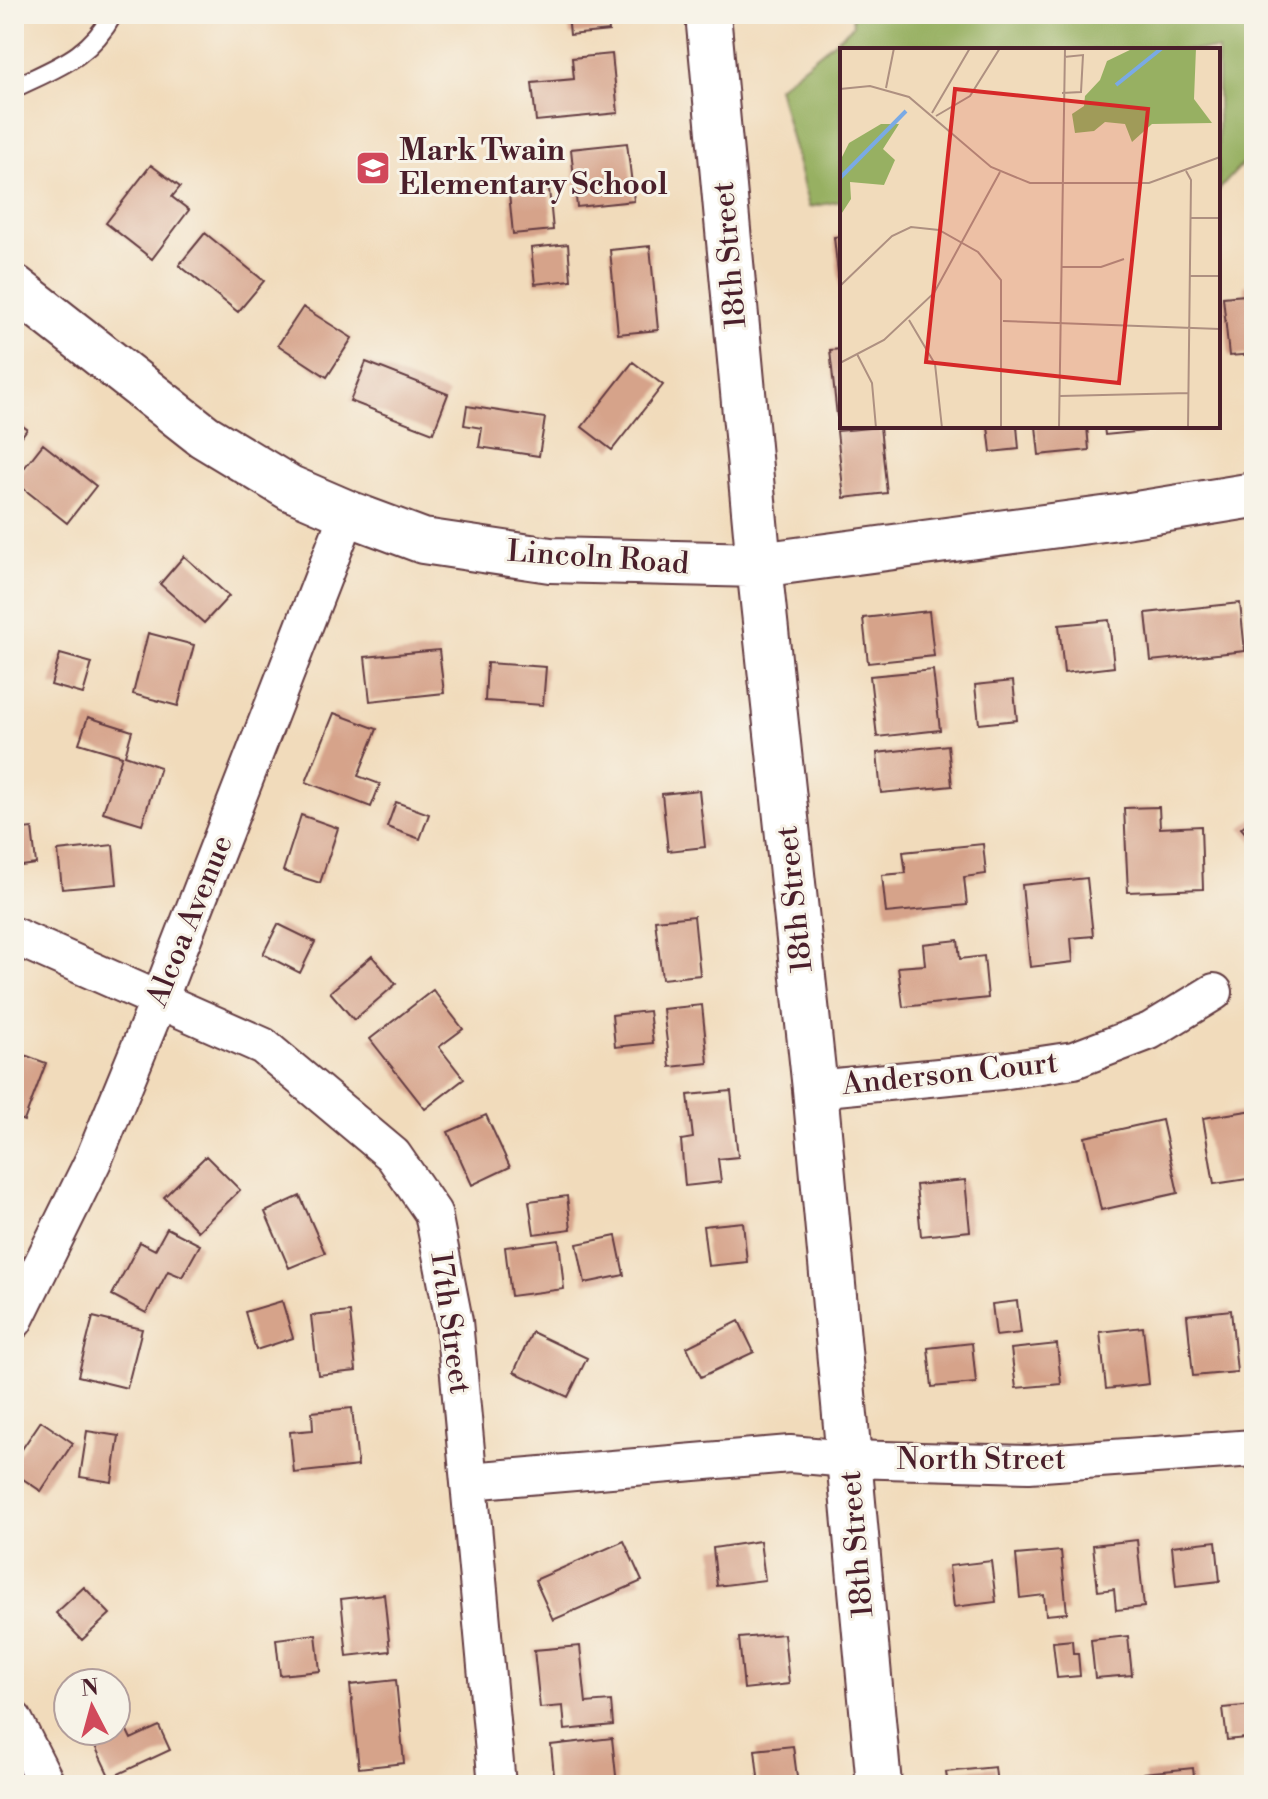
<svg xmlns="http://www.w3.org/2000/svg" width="1268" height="1799" viewBox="0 0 1268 1799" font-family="'Libre Bodoni',serif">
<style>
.forest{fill:#97b062;stroke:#706846;stroke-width:2}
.building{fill:#d6a38a}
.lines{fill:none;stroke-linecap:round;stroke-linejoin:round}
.lane-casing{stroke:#633b41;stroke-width:22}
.street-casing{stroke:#633b41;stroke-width:40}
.secondary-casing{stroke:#633b41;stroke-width:48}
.lane{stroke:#fff;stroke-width:18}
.street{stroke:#fff;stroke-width:36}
.secondary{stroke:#fff;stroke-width:44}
.labels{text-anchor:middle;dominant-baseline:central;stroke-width:6;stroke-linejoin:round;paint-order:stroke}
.poi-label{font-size:30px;font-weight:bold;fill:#4a1f2b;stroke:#f7f3e8;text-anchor:start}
.street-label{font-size:30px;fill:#4a1f2b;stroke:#f7f3e8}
.inset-river{fill:none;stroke:#7aaae5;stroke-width:4}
.inset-road{fill:none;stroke:#ae9081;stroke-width:2}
.view{fill:#d62828;fill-opacity:0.15;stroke:#d62828;stroke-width:4}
.inset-edge{fill:none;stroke:#4a1f2b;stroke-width:4}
</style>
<rect width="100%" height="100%" fill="#f7f3e8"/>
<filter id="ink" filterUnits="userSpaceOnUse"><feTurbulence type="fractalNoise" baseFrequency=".0125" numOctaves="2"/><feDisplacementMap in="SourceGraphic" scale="16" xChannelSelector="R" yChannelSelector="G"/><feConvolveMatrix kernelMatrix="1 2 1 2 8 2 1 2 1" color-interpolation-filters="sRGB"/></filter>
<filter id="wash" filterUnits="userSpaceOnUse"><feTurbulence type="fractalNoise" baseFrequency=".006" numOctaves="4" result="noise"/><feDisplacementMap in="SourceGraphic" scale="32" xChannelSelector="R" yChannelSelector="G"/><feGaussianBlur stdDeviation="1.8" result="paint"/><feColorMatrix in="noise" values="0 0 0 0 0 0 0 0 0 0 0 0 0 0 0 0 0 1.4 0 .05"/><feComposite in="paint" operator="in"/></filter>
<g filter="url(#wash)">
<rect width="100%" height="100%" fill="#f1dbbb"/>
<path class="forest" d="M852 14H1254V151L1218 191V50H842V201L809 207 778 87 853 26Z"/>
<g id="blocks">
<path class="building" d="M568 14H607L609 31 570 35Z
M612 54 618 113 536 121 532 83 574 79 572 58Z
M627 143 634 201 577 207 571 149Z
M151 165 180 187 172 197 189 210 152 259 106 223Z
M549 189 553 230 513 234 509 193Z
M205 233 264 281 238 312 179 265Z
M842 236V292H840L834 237Z
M568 244 571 280 535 284 531 248Z
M650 246 658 330 618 334 610 250Z
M1254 284V354L1229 356 1223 297 1245 295 1244 285Z
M303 307 352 338 327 377 278 345Z
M842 349V415L837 416 830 350Z
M366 362 448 394 433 433 350 401Z
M633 362 663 385 612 450 582 427Z
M467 406 545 418 539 456 479 447 482 428 464 425Z
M14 420 27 429 14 447Z
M988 426H1017L1019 449 991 452Z
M1036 426H1087L1089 450 1039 455Z
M1104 426H1144L1145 431 1105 435Z
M880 427 887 493 844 498 837 431Z
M43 444 96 486 67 523 14 481Z
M184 556 229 596 204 623 160 584Z
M1240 603 1245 651 1151 661 1146 613Z
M929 611 934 656 868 663 863 618Z
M1109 620 1114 667 1064 673 1059 625Z
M148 633 194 645 178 706 133 694Z
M439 650 444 693 370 701 365 657Z
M60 654 92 663 83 694 51 685Z
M487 663 546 667 543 705 485 701Z
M933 670 940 730 877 737 870 676Z
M1013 681 1017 720 979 724 975 685Z
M334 713 377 729 358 776 380 784 371 807 306 782Z
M88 717 132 731 125 755 160 767 142 824 103 812 122 756 79 743Z
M948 745 952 786 881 793 877 753Z
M699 790 705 847 668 851 662 794Z
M396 802 429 814 420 839 387 827Z
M1159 807 1160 828 1201 826 1203 889 1128 892 1124 808Z
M301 815 338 828 320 883 283 871Z
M1254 817V843L1241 828Z
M32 828 36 864 14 867V830Z
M983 844 986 874 964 877 967 905 886 913 882 875 906 873 903 852Z
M113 845 117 884 62 889 58 851Z
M1087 878 1093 936 1071 938 1073 962 1030 967 1022 885Z
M694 916 700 975 662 979 655 920Z
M278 924 315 942 300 973 263 954Z
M958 940 960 959 984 956 988 998 903 1007 898 967 925 965 923 944Z
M372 956 396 984 354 1020 330 992Z
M433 990 463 1029 439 1047 464 1079 425 1109 370 1039Z
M702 1005 708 1063 670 1067 663 1009Z
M649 1011 653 1043 615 1047 612 1015Z
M14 1051 46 1063 24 1121 14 1117Z
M731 1091 738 1157 718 1159 721 1182 685 1186 681 1140 693 1138 688 1095Z
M1254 1110V1178L1214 1184 1203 1118Z
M486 1115 510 1167 472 1185 448 1132Z
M1162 1120 1178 1193 1101 1210 1085 1137Z
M206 1156 240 1190 198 1231 164 1197Z
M965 1180 970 1231 921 1236 916 1185Z
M300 1196 325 1253 289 1268 265 1212Z
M567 1196 571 1229 534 1234 529 1201Z
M743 1222 747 1262 708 1266 703 1226Z
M167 1228 200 1245 182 1277 168 1271 146 1313 112 1295 140 1242 155 1250Z
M616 1236 624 1275 585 1283 577 1244Z
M559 1240 564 1289 511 1296 505 1247Z
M282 1301 293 1338 256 1350 245 1312Z
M1017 1301 1021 1333 996 1336 992 1304Z
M1231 1310 1237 1372 1193 1376 1187 1315Z
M350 1312 356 1371 318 1375 311 1316Z
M93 1317 142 1329 127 1388 78 1376Z
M739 1321 754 1352 701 1377 687 1347Z
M1143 1327 1149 1384 1106 1389 1100 1332Z
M532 1332 587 1358 568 1397 514 1372Z
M972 1343 976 1383 932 1387 928 1348Z
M1057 1344 1061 1384 1016 1388 1011 1349Z
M352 1408 358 1466 294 1473 290 1432 313 1430 312 1412Z
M41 1421 73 1443 41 1491 14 1473V1461Z
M87 1431 119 1436 112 1482 80 1477Z
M1137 1540 1144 1607 1116 1610 1114 1589 1098 1591 1093 1545Z
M624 1541 642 1581 553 1620 535 1580Z
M760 1541 765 1580 717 1586 713 1548Z
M1216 1541 1220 1581 1176 1586 1172 1546Z
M1061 1551 1067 1613 1046 1615 1044 1595 1020 1598 1016 1555Z
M991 1561 996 1602 954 1607 949 1566Z
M84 1587 110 1614 82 1640 56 1613Z
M384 1594 390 1651 347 1656 341 1599Z
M316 1634 320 1671 280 1675 276 1639Z
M784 1634 789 1684 744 1689 739 1638Z
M1128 1636 1132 1675 1095 1678 1091 1640Z
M1072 1640 1073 1653H1078L1080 1676 1057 1678 1053 1642Z
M580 1646 586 1703 611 1701 613 1725 565 1730 563 1706 540 1708 534 1650Z
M396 1680 404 1763 359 1768 350 1685Z
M1254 1705V1737L1227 1740 1223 1708Z
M116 1708 131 1739 159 1726 170 1750 110 1778 88 1731H116Z
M612 1738 617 1785H555L551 1745Z
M793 1746 798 1785H759L755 1750Z
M995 1767 997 1785H948L946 1772Z
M1193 1768 1195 1785H1146L1144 1773Z"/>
</g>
</g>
<g filter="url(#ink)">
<use href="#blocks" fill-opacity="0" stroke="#633b41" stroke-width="2"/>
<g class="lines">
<g class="lane-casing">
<path id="lane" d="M14 88C57 67 89 58 113 14"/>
</g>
<g class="street-casing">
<path id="street" d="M14 936 263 1046 393 1155 433 1213 454 1321 497 1785
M815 1089 1001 1071 1074 1060 1150 1031 1214 992
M14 1321 93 1161 159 1000 348 513
M469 1481 790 1454 849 1459 1029 1464 1254 1448
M14 1720 47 1785"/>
</g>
<g class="secondary-casing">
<path id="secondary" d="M708 14 759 565 815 1089 879 1785
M14 287 204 436 290 488 348 513 423 541 550 560 759 565 1118 517 1254 495"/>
</g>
<use href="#lane" class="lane"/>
<use href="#street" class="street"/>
<use href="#secondary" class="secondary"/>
</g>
</g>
<defs>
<g id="school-square" transform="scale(1.8)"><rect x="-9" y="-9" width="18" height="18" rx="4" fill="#d1495b" stroke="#f7f3e8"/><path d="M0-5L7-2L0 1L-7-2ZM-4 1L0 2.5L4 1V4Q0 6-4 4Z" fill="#fff"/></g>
</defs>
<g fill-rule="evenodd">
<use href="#school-square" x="373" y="168"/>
</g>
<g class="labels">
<g class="poi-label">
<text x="399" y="151">Mark Twain<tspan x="399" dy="34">Elementary School</tspan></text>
</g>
<g class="street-label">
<text transform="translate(730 255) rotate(-95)">18th Street</text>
<text transform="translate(598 558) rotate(4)">Lincoln Road</text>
<text transform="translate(795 899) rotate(-96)">18th Street</text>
<text transform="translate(190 921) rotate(-68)">Alcoa Avenue</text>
<text transform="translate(950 1074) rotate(-6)">Anderson Court</text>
<text transform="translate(450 1323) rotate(82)">17th Street</text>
<text x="981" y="1460">North Street</text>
<text transform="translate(857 1544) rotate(-95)">18th Street</text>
</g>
</g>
<g transform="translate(840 48)">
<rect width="380" height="380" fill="#f1dbbb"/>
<path d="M294 0H356L354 51 372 75 312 76 292 94 285 76 265 74 254 83 235 85 232 66 244 58 245 48 260 32 267 13ZM41 76H59L43 101 55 112 44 137 10 134 11 151 0 168V113L9 95Z" fill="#97b062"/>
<path class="inset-river" d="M276 37 322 0M0 130 66 63"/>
<path class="inset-road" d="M46 40 54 0M0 41 30 38 69 49 151 119 190 135H309L380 109M222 45 241 44 243 7 224 9M92 65 130 0M96 68 130 48 160 0M346 123 351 132 348 380M350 170H380M221 219H261L284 211M350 228H380M0 238 52 188 71 179 99 182 138 204 161 232V380M69 272 95 316 102 380M163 273 380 281M17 306 32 335 36 380M0 315 44 292 94 245 160 124M220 348 349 345M219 380 225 0"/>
<path class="view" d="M115 41 308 61 279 335 86 314Z"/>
<rect width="380" height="380" class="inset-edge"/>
</g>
<rect width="1268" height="1799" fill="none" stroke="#f7f3e8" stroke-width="48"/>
<g transform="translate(92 1707) rotate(354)"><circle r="38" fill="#f7f3e8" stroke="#b29e9c" stroke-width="2"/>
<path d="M0-6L14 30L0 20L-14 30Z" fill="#d1495b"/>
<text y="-12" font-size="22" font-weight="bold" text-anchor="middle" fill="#4a1f2b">N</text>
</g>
</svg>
